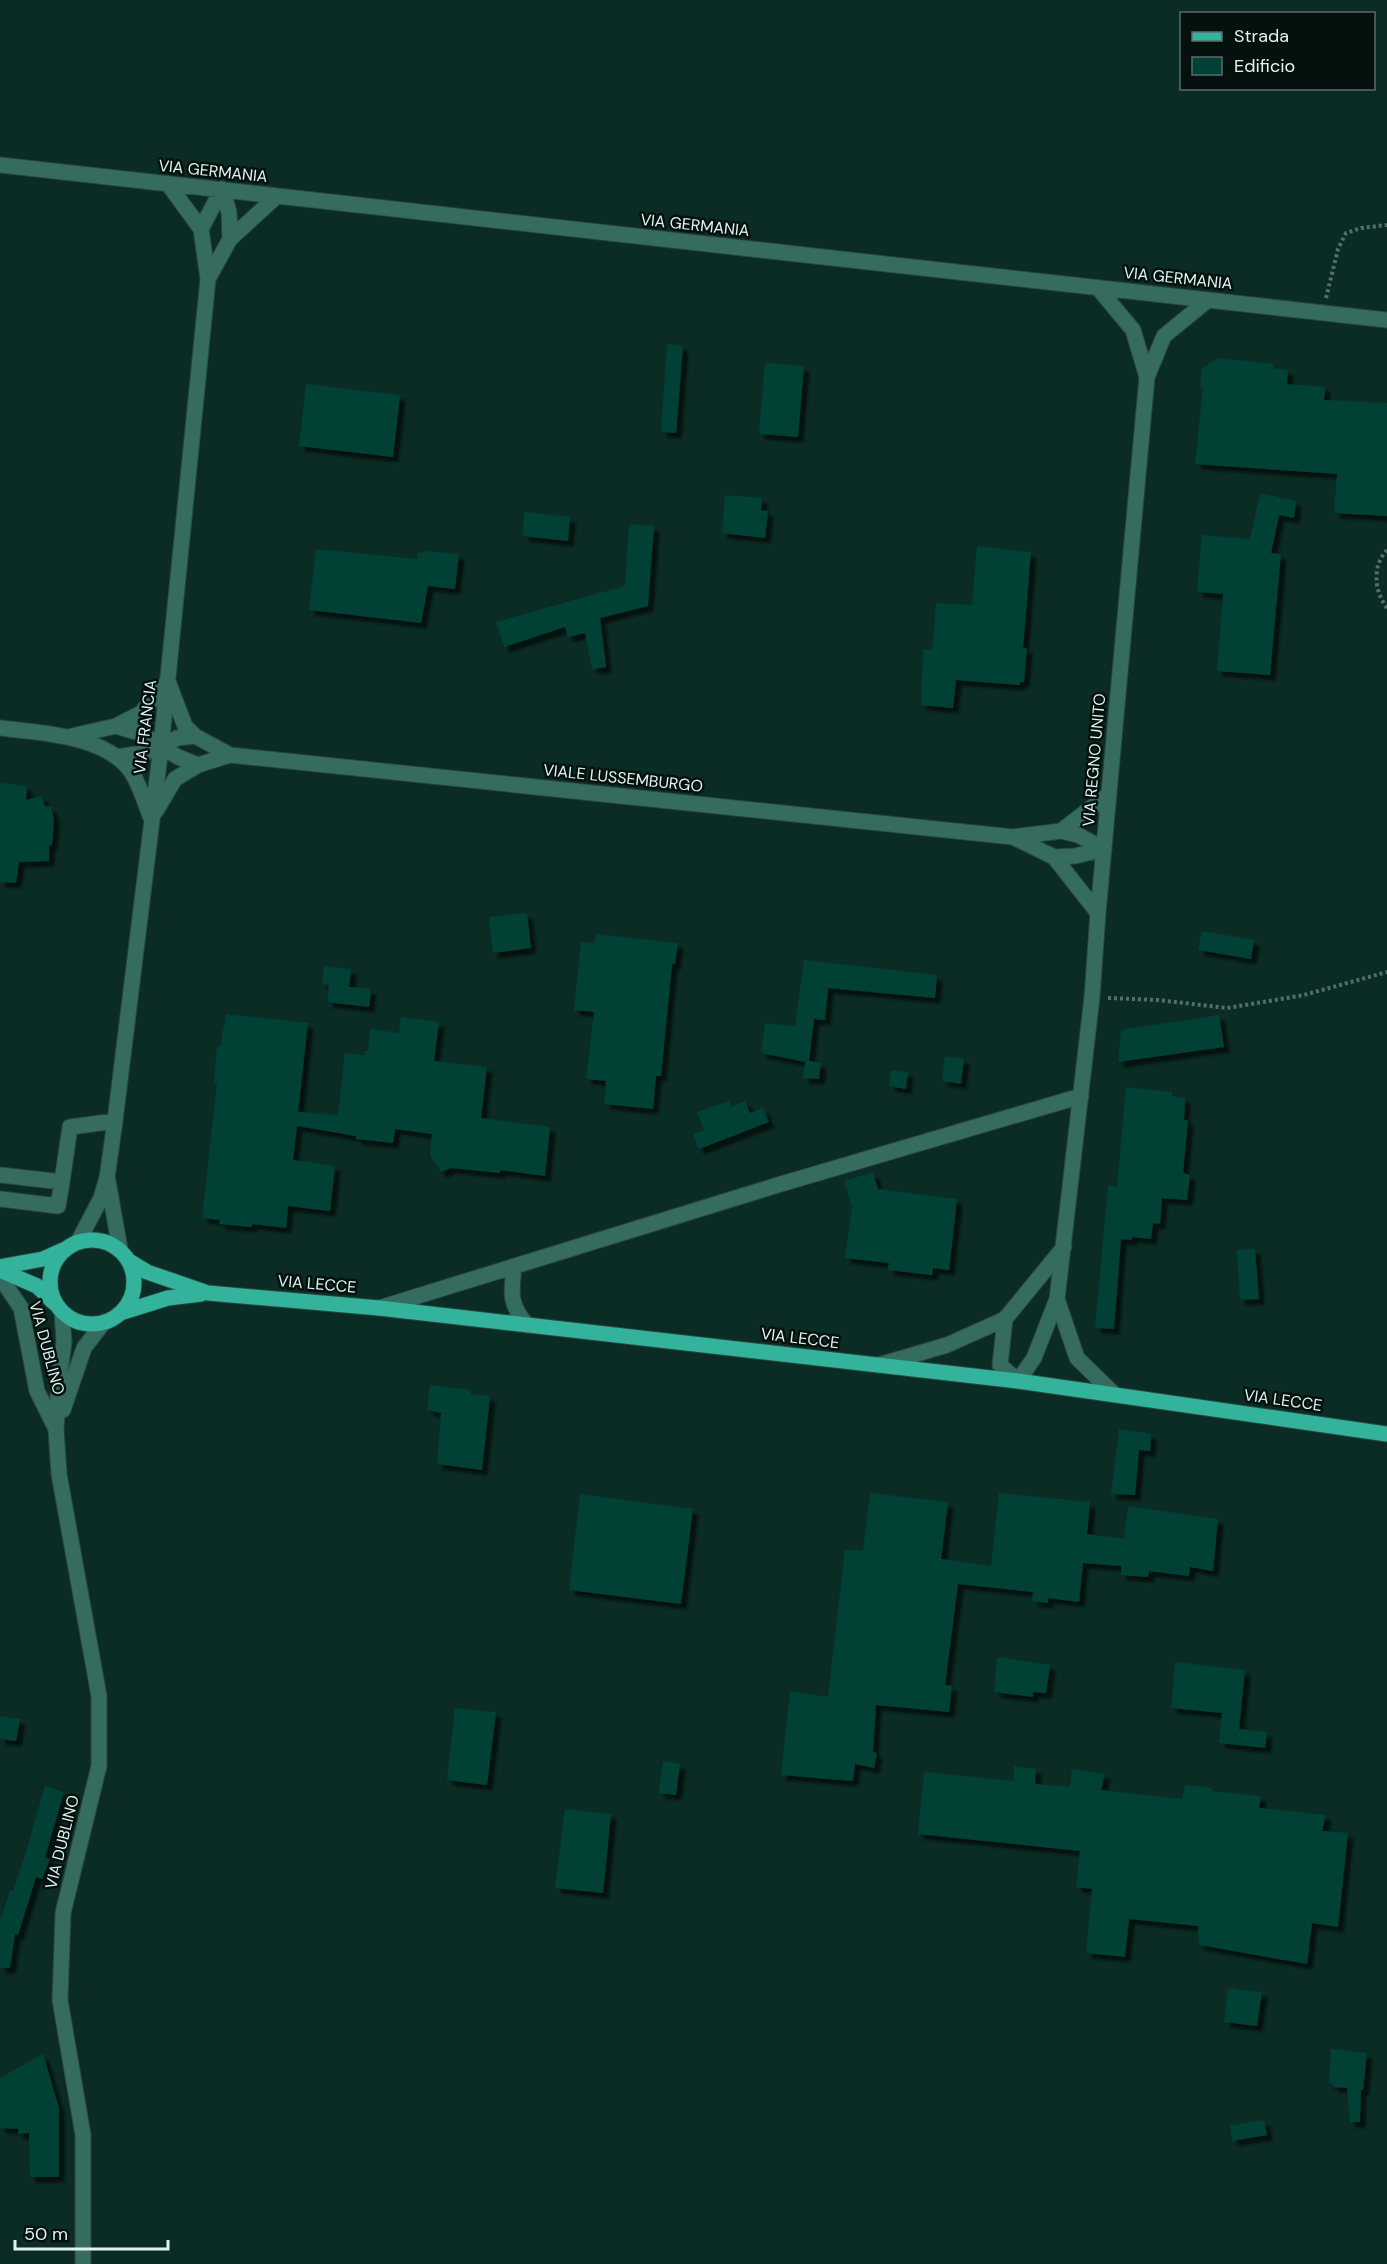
<svg xmlns="http://www.w3.org/2000/svg" width="1387" height="2264" viewBox="0 0 1387 2264" font-family="'DM Sans',sans-serif">
<style>
.building{fill:#034036;filter:url(#shadow)}
.lines{fill:none;stroke-linecap:round;stroke-linejoin:round}
.minor-casing{stroke:#294741;stroke-width:17}
.major-casing{stroke:#294741;stroke-width:17}
.path{stroke:#536f69;stroke-width:4;stroke-dasharray:3 3;stroke-linecap:butt}
.minor{stroke:#366c60;stroke-width:15}
.major{stroke:#33b39c;stroke-width:15}
.labels{text-anchor:middle;dominant-baseline:central;stroke-width:5;stroke-linejoin:round;paint-order:stroke}
.street-label{font-size:16px;fill:#e1f3ee;stroke:#05110e}
</style>
<defs>
<filter id="shadow"><feDropShadow dx="5.5" dy="5.5" stdDeviation="1.5" flood-color="#0009"/></filter>
</defs>
<rect width="100%" height="100%" fill="#0b2b25"/>
<path class="building" d="M667 344 683 346 676 433 661 432Z
M1219 358 1273 364V368L1288 370 1287 384 1325 387 1324 400 1387 403V516L1334 513 1337 474 1195 464 1203 387H1200L1202 368Z
M765 363 804 366 798 437 759 434Z
M306 384 400 395 393 457 299 446Z
M1260 493 1296 501 1294 518 1279 515 1271 553 1281 554 1270 675 1217 671 1223 594 1197 592 1202 535 1250 539Z
M725 495 762 498 761 510 768 511 765 538 722 533Z
M524 512 570 517 568 541 523 536Z
M629 524 654 526 648 606 600 618 606 667 592 669 585 633 568 637 565 627 504 647 496 622 625 586Z
M977 546 1031 552 1023 648H1027L1024 682H1020V685L956 680 953 708 921 705 923 649 931 650 933 645 936 603 972 605Z
M316 549 417 559 418 552 426 553V551L459 554 455 589 428 586 421 623 309 610Z
M0 783 27 786 26 800 42 796 45 807 51 806 54 819 52 845 49 846V861L19 862 16 883 0 882Z
M527 913 531 948 493 953 489 917Z
M1202 931 1254 940 1251 959 1198 950Z
M596 934 678 943 675 964H672L661 1076H656L653 1109 604 1104 606 1081 586 1079 594 1012 574 1010 581 942 594 943Z
M804 960 937 975 935 998 828 988 825 1020 814 1019 809 1061 821 1063 819 1079 803 1078 805 1062 761 1053 765 1023 795 1026Z
M324 966 351 969 349 987 371 989 369 1007 327 1002 329 985 322 984Z
M226 1014 308 1023 298 1112 338 1115 345 1053 365 1055V1051H368L370 1029 399 1033 401 1017 439 1022 434 1061 487 1067 481 1118 550 1127 545 1176 500 1170V1173L451 1168 441 1172 430 1156 432 1134 395 1129 393 1143 356 1139V1136L297 1126 293 1160 335 1166 330 1211 288 1206 286 1228 252 1224V1227L219 1224 220 1220 202 1218 217 1083H214L217 1046 220 1047Z
M1219 1015 1224 1047 1118 1062 1121 1030Z
M945 1056 964 1059 961 1084 942 1081Z
M891 1070 908 1072 906 1089 889 1086Z
M1126 1087 1172 1092V1096L1185 1098 1184 1120H1188L1183 1173 1190 1175 1187 1200 1162 1198 1160 1224 1153 1223 1151 1239 1132 1237 1131 1240 1121 1239 1114 1329 1095 1328 1108 1186 1117 1187Z
M729 1101 731 1107 745 1101 750 1113 763 1108 769 1122 699 1149 693 1134 704 1130 697 1112Z
M873 1172 878 1189 957 1199 949 1270 933 1268 932 1275 888 1270 889 1263 845 1258 852 1207 844 1181Z
M1255 1249 1259 1299 1240 1300 1237 1250Z
M430 1385 471 1390V1394L490 1396 482 1470 437 1464 441 1413 427 1410Z
M1119 1429 1151 1434 1150 1451 1139 1450 1135 1495 1111 1494Z
M870 1493 948 1502 941 1559 991 1566 999 1493 1090 1502 1087 1534 1124 1539 1128 1506 1218 1519 1213 1571 1190 1567 1189 1576 1149 1571 1148 1577 1121 1575V1566L1083 1563 1079 1602 1048 1598V1603L1032 1601 1033 1592 958 1584 945 1685 952 1686 949 1712 876 1705 873 1752 877 1753 874 1768 855 1764 853 1781 781 1775 790 1691 828 1697 845 1549 863 1551Z
M580 1494 693 1509 681 1604 569 1590Z
M997 1657 1050 1665 1046 1693 1033 1692V1697L994 1692Z
M1175 1662 1245 1670 1239 1729 1267 1732 1265 1748 1219 1743 1222 1713 1171 1708Z
M455 1708 496 1712 487 1785 447 1780Z
M0 1716 20 1719 16 1741 0 1739Z
M663 1761 680 1764 676 1795 659 1793Z
M1014 1766 1036 1769 1035 1784 1070 1787 1072 1769 1105 1774 1101 1790 1182 1799 1185 1785 1212 1788V1791L1261 1796 1259 1808 1326 1815 1322 1831 1348 1833 1338 1927 1312 1923 1307 1964 1199 1945 1198 1926 1129 1919 1125 1957 1086 1953 1092 1889 1076 1887 1080 1851 918 1834 924 1772 1014 1781Z
M45 1786 64 1792 45 1857 50 1859 42 1879 36 1877 18 1935 15 1934 10 1968H0V1922L10 1890 13 1891 26 1852Z
M565 1809 611 1814 603 1893 555 1888Z
M1228 1988 1262 1992 1257 2026 1224 2022Z
M1331 2049 1367 2053 1363 2090H1361L1360 2122H1350L1347 2088 1333 2087V2084H1329Z
M43 2054 59 2108V2177H30L29 2133 18 2134V2129L0 2128V2078Z
M1264 2120 1267 2135 1232 2141 1230 2126Z"/>
<g class="lines">
<g class="minor-casing">
<path id="minor" d="M0 165 1387 320
M222 189 229 212 230 239
M201 229 222 189
M208 279 230 239 277 196
M1098 288 1133 330 1147 377
M169 684 185 726 195 736 230 755 1013 837 1061 831 1109 794
M116 726 142 734 178 757 198 765
M0 728C41 733 107 735 132 773 140 786 145 802 150 816
M72 736 116 726 141 713 168 681
M117 757 143 753 161 747 177 738 195 736
M156 811 175 779 198 765 230 755
M1061 831 1078 835 1104 849
M1013 837 1054 857 1098 913
M1054 857 1075 856 1104 849
M0 1175 62 1182 70 1127 115 1121
M108 1181 120 1249
M0 1199 58 1206 62 1182
M78 1242 101 1198 107 1178 115 1121 161 747 208 279 201 229 168 184
M514 1268C511 1293 509 1304 527 1325
M0 1277 21 1308 37 1391 55 1427
M379 1308 781 1184 1081 1096
M62 1312 64 1342 59 1381 56 1430 59 1474 99 1696V1766L63 1913 60 2000 83 2135V2264
M1005 1319 1000 1365 1018 1381 1034 1358 1057 1299
M879 1365 947 1345 1005 1319 1064 1247
M1114 1394 1077 1358 1057 1299 1092 997 1098 913 1147 377 1164 336 1208 300
M63 1410 84 1348 104 1322"/>
</g>
<g class="major-casing">
<path id="major" d="M50 1282a42 42 0 1 1 84 0a42 42 0 1 1-84 0Z
M129 1261 147 1272 208 1293 379 1308 1018 1381 1387 1434
M0 1267 43 1259 63 1250
M0 1270 37 1286 53 1302
M120 1313 168 1298 201 1294"/>
</g>
<path class="path" d="M1326 298 1338 249 1346 233 1361 228 1387 225
M1387 550C1372 566 1374 591 1387 608
M1108 998 1158 1000 1227 1008 1304 995 1387 972"/>
<use href="#minor" class="minor"/>
<use href="#major" class="major"/>
</g>
<g class="labels">
<g class="street-label">
<text transform="translate(213 171) rotate(6)">VIA GERMANIA</text>
<text transform="translate(695 225) rotate(6)">VIA GERMANIA</text>
<text transform="translate(1178 278) rotate(6)">VIA GERMANIA</text>
<text transform="translate(145 727) rotate(-83)">VIA FRANCIA</text>
<text transform="translate(1094 760) rotate(-85)">VIA REGNO UNITO</text>
<text transform="translate(623 778) rotate(6)">VIALE LUSSEMBURGO</text>
<text transform="translate(317 1284) rotate(5)">VIA LECCE</text>
<text transform="translate(800 1338) rotate(7)">VIA LECCE</text>
<text transform="translate(47 1348) rotate(75)">VIA DUBLINO</text>
<text transform="translate(1283 1400) rotate(8)">VIA LECCE</text>
<text transform="translate(62 1842) rotate(-76)">VIA DUBLINO</text>
</g>
</g>
<rect x="1180" y="12" width="195" height="78" fill="#05110e" stroke="#5d6b68" stroke-width="1.5"/>
<rect x="1192" y="32" width="30" height="9" fill="#33b39c" stroke="#5d6b68" stroke-width="1.5"/>
<text x="1234" y="42" font-size="18" fill="#e1f3ee">Strada</text>
<rect x="1192" y="57" width="30" height="18" fill="#034036" stroke="#5d6b68" stroke-width="1.5"/>
<text x="1234" y="72" font-size="18" fill="#e1f3ee">Edificio</text>
<path d="M15 2240v9h153v-9" fill="none" stroke="#e1f3ee" stroke-width="3"/>
<text x="24" y="2240" font-size="18" fill="#e1f3ee" stroke="#05110e" stroke-width="4.5" paint-order="stroke">50 m</text>
</svg>
